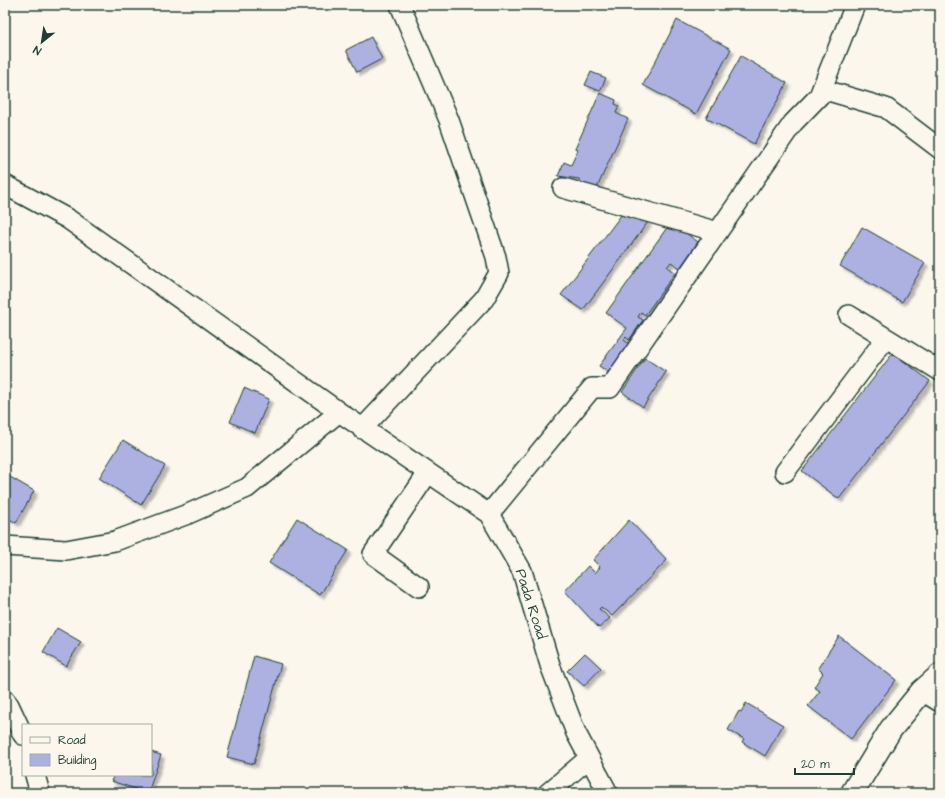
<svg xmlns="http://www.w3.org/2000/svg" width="945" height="798" viewBox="0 0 945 798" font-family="'Architects Daughter',sans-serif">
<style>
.building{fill:#adb1e2;stroke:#1f3d34;filter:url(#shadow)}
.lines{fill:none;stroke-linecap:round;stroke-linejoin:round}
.minor-casing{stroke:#1f3d34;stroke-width:22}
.tertiary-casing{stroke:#1f3d34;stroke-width:25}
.minor{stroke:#fbf7ec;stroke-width:19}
.tertiary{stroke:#fbf7ec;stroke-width:22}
.labels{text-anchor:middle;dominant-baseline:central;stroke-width:3;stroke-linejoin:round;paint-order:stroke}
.street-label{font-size:15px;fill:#1f3d34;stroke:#fbf7ec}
</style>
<defs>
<filter id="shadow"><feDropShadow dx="3.5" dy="3.5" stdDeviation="1" flood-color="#0004"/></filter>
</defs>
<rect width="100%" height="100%" fill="#fbf7ec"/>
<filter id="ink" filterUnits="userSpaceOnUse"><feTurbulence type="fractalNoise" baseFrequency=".025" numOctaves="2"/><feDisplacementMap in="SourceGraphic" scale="8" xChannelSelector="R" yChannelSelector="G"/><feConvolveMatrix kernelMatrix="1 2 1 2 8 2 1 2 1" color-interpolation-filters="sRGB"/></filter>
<g filter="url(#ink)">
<path class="building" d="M677 20 731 49 696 114 643 85Z
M371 37 382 59 357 72 346 50Z
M741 56 787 83 754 144 706 118Z
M591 72 606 78 600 91 585 85Z
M600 93 616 100 615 104 619 106 616 113 628 119 596 190 581 183 579 179 558 176 564 162 571 165 578 150 575 149Z
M625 210 648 222 583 310 561 295Z
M671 222 698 242 680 268 671 262 667 267 675 273 645 315 641 312 638 317 643 320 629 340 626 337 624 340 630 345 609 373 599 366 627 328 606 313Z
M862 227 925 263 902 302 840 266Z
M893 353 930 381 839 499 802 471Z
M645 358 666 372 643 407 622 392Z
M244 388 269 399 255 433 230 422Z
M123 440 165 466 141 505 99 478Z
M5 474 34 491 16 523 5 516Z
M297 518 348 550 320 595 269 563Z
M629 520 667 560 612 616 601 607 599 609 610 618 599 628 565 591 588 566 595 573 600 567 593 560Z
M57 628 81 642 66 666 43 652Z
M839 636 896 680 851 739 808 706 820 691 814 687 823 673 818 668Z
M585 653 601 668 584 686 567 671Z
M254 656 281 664 254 764 227 757Z
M746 703 783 725 765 756 742 742 744 739 728 730 739 711 741 712Z
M151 752 161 755 148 793 111 781 114 775H151Z"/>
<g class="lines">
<g class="minor-casing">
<path id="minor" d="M819 96 855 5
M5 185 68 219 339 412
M563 188 718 232
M849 315 940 371
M362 429 484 299 499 273 496 257 449 120 400 5
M785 472 886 338
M489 514 592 388H610L793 123 825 90 886 108 940 149
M5 546 66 550 115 541 188 514 247 488 339 412 489 514 522 571 550 665 576 733 608 793
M419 587 373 554 428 473
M922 691 940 702
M5 700 9 705 23 735
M35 775 40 793
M548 793 589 758"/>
</g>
<g class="tertiary-casing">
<path id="tertiary" d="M852 793 891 729 922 691 940 675"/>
</g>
<use href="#minor" class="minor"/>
<use href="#tertiary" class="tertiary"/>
</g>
</g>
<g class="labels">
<g class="street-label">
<text transform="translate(531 604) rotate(72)">Pada Road</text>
</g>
</g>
<rect width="945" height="798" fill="none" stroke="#fbf7ec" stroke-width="20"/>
<rect x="10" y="10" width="925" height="778" fill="none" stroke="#1f3d34" stroke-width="1.5" filter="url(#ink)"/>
<rect x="22" y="724" width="130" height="52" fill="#fbf7ec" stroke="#a3ada2"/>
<rect x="30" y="737" width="20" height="6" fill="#fbf7ec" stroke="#a3ada2"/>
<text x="58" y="744" font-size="12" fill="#1f3d34">Road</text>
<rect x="30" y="754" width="20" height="12" fill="#adb1e2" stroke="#a3ada2"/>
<text x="58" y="764" font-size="12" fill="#1f3d34">Building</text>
<g transform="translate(42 42) rotate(210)" stroke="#fbf7ec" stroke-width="3" paint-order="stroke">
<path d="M0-3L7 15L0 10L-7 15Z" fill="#1f3d34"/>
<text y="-6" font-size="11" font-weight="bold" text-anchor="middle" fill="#1f3d34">N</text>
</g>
<path d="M795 768v6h59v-6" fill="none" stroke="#1f3d34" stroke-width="2"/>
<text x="801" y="768" font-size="12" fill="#1f3d34" stroke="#fbf7ec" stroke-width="3" paint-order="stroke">20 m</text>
</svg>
